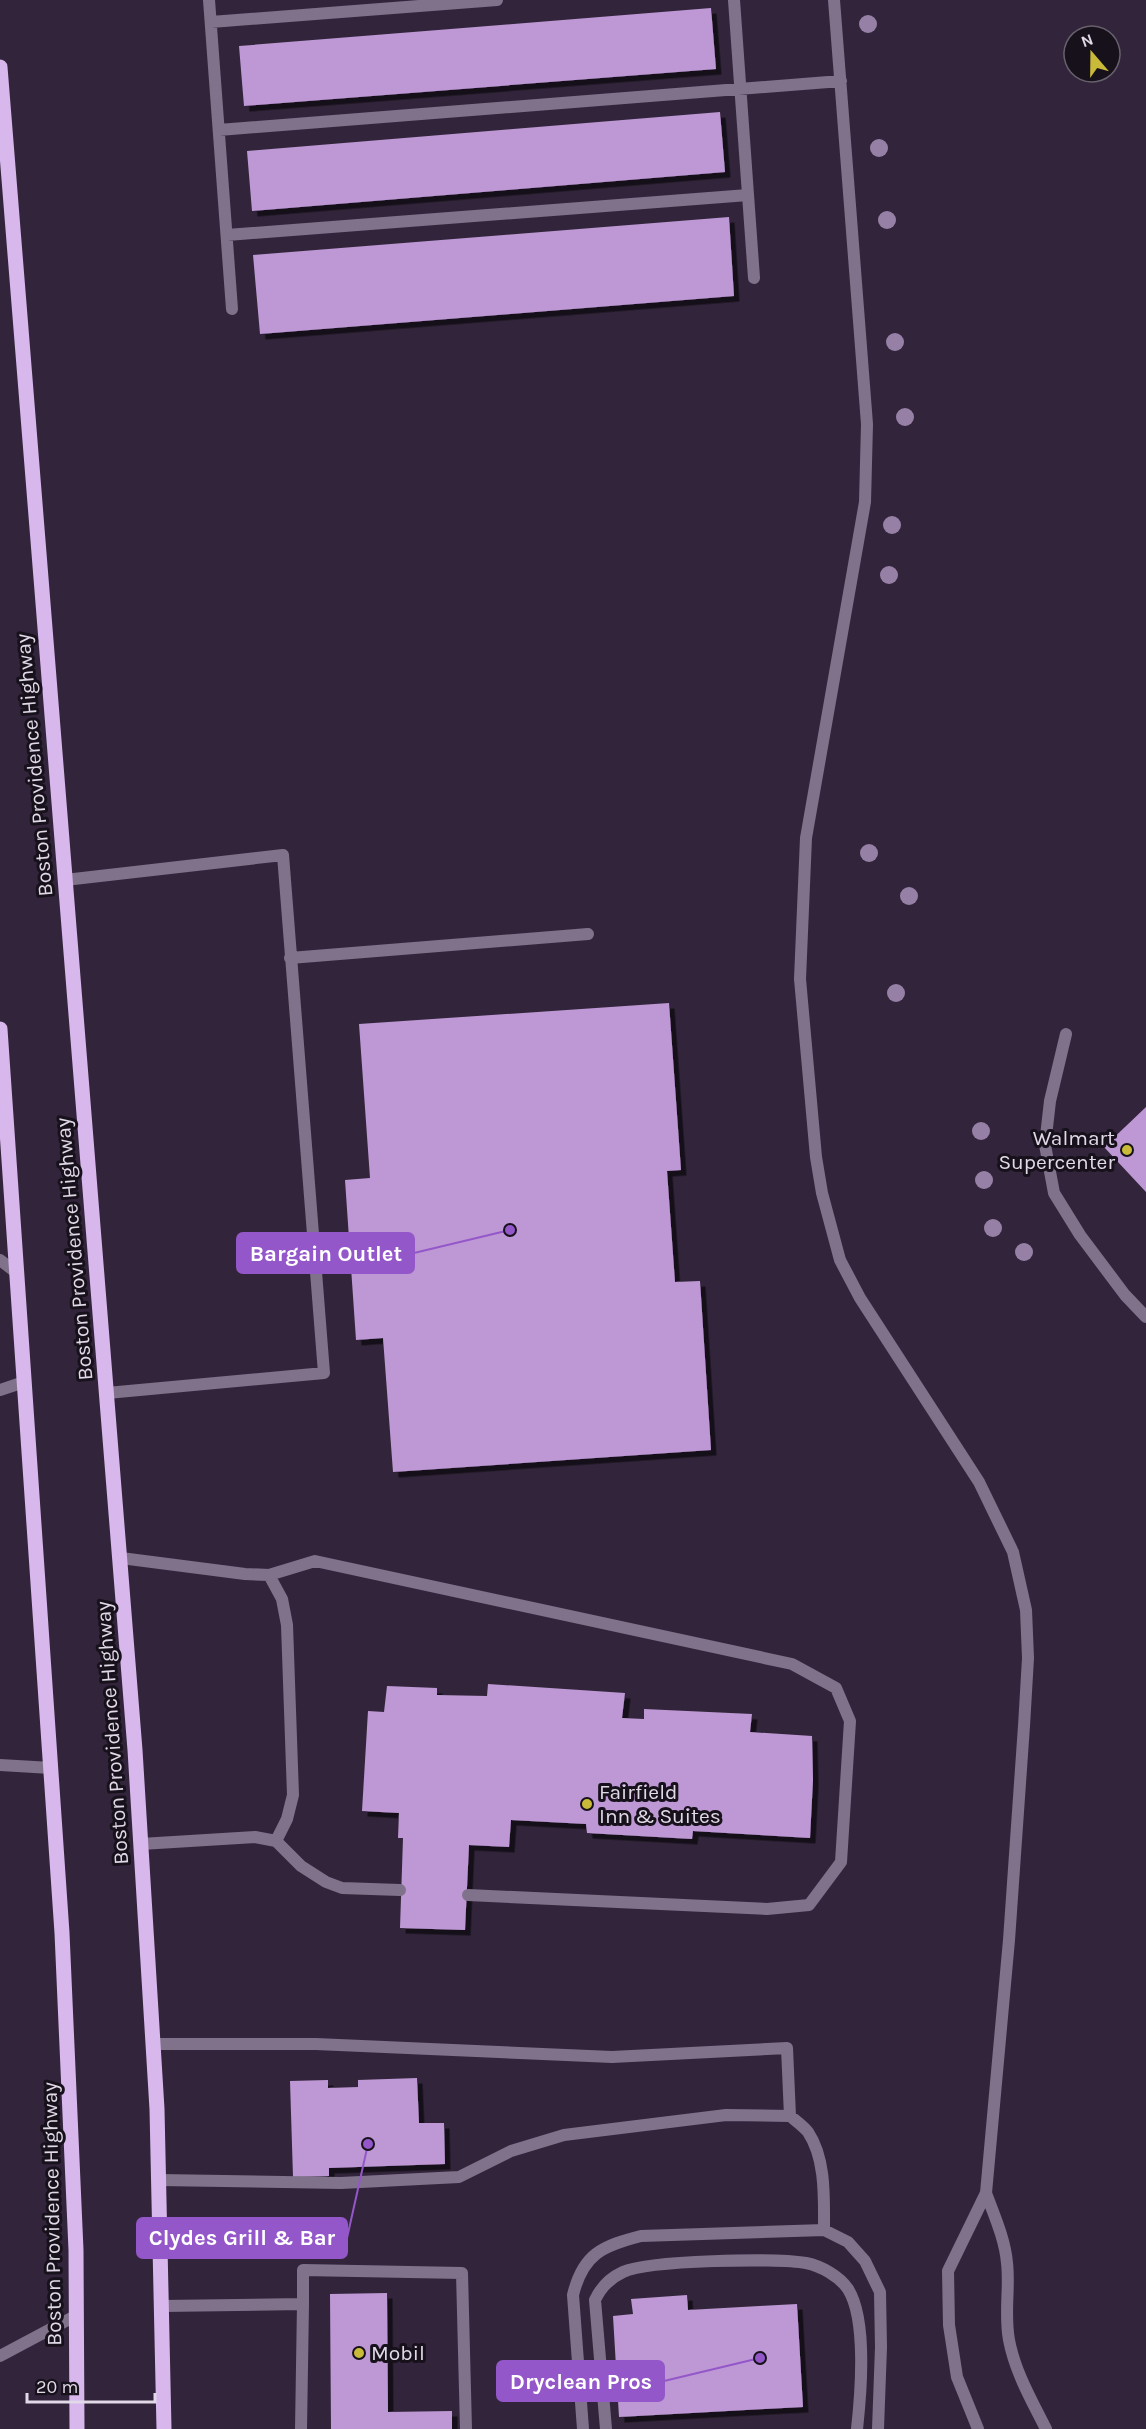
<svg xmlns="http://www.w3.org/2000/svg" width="1146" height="2429" viewBox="0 0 1146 2429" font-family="Karla,sans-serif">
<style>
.building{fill:#bd98d4;filter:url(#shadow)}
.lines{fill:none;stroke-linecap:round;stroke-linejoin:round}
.service{stroke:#81728b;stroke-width:12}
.primary{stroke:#d7b7ec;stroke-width:15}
.tree{fill:#9780a6}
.poi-dot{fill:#caba3a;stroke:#17111b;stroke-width:2}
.labels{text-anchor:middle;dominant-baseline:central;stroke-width:6;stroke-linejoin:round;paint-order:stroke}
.street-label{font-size:21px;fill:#e1d9e7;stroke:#17111b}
.poi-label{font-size:21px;fill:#e1d9e7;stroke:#17111b;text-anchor:start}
.leader{fill:none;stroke:#9457c9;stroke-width:2}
.callout-dot{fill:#9457c9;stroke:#17111b;stroke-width:2}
.callout{fill:#9457c9;stroke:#9457c9;stroke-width:2}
.callout-label{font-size:22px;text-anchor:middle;font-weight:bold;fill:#fff}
</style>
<defs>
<filter id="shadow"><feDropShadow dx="5.5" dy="5.5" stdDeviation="0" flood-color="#0009"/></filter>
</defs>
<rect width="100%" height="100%" fill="#32253b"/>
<path class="building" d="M711 8 716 69 244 106 239 46Z
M720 112 725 172 252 211 247 151Z
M729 217 734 296 260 334 253 255Z
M669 1003 681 1170 667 1171 675 1282 700 1281 711 1450 393 1472 383 1338 356 1340 345 1180 370 1178 359 1024Z
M1146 1107V1192L1104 1147Z
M488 1684 625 1693 622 1718 644 1719V1709L752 1714 750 1732 812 1736 813 1780 810 1838 693 1831 692 1839 587 1833 586 1824 511 1820 509 1847 469 1845 465 1930 400 1928 403 1838H398L399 1813 362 1811 368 1711 384 1712 387 1686 437 1688V1695L487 1696Z
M417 2078 419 2123H444L445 2164 329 2168V2176L293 2177 290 2081 328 2080V2088L358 2087V2080Z
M387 2293 388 2412 452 2411V2429H331L330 2294Z
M687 2295 688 2310 797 2304 803 2407 619 2417 613 2316 633 2314 631 2299Z"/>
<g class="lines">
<path class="service" d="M209 0 232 309
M734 0 754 278
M834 0 867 424 865 502 806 838 800 979 816 1157 822 1193 840 1260 860 1298 979 1482 1013 1552 1026 1610 1028 1658 1024 1726 1009 1940 986 2193 948 2271 949 2325 957 2377 978 2429
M211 22 497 0
M219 130 841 81
M227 235 748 195
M65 880 283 855 324 1373 107 1393
M290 958 588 934
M1066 1034 1050 1101 1045 1145 1054 1193 1080 1235 1125 1295 1146 1317
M0 1260 17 1273
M0 1390 24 1382
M121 1558 245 1574 269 1575 315 1561 792 1664 836 1688 850 1721 841 1862 809 1905 767 1909 468 1895
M269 1575 282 1599 287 1625 293 1795 287 1819 276 1841
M0 1765 51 1768
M141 1844 255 1837 276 1841 301 1866 326 1882 342 1888 400 1890
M154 2044H316L612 2057 787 2048 790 2116
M159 2180 341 2183 459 2177 511 2151 564 2135 726 2115 790 2116C796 2121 803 2126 808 2132 826 2159 824 2198 824 2230
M986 2193C994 2215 1005 2239 1007 2263 1010 2288 1004 2313 1009 2340 1015 2372 1032 2401 1046 2429
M303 2304V2270L462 2273 466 2429
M162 2306 303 2304 301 2429
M0 2356 77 2315
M583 2429 573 2295C583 2254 602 2246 641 2236L824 2230 848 2242 865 2261 880 2292 881 2347 878 2429
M606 2429 595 2300C601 2287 610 2278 623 2272 649 2260 776 2258 806 2263 821 2266 839 2276 848 2289 867 2319 861 2393 857 2429"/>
<path class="primary" d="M0 67 135 1750 157 2109 164 2429
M0 1029 62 1933 76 2250 77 2429"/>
</g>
<g class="tree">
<circle cx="868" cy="24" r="9"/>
<circle cx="879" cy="148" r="9"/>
<circle cx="887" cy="220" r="9"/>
<circle cx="895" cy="342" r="9"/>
<circle cx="905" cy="417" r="9"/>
<circle cx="892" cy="525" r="9"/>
<circle cx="889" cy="575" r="9"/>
<circle cx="869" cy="853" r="9"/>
<circle cx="909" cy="896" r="9"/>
<circle cx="896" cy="993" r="9"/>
<circle cx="981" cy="1131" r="9"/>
<circle cx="984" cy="1180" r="9"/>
<circle cx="993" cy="1228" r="9"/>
<circle cx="1024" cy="1252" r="9"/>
</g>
<g class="poi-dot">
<circle cx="1127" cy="1150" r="6"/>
<circle cx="587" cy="1804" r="6"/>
<circle cx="359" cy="2353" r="6"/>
</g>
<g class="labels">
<g class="street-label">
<text transform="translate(34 765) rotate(-95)">Boston Providence Highway</text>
<text transform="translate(74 1249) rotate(-95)">Boston Providence Highway</text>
<text transform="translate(112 1733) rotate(-94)">Boston Providence Highway</text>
<text transform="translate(52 2214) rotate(-91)">Boston Providence Highway</text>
</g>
<g class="poi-label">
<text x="1115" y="1138" text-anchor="end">Walmart<tspan x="1115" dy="24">Supercenter</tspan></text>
<text x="599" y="1792">Fairfield<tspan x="599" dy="24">Inn &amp; Suites</tspan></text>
<text x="371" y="2353">Mobil</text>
</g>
</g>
<path class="leader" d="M510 1230L414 1253M368 2144L347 2238M760 2358L664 2381"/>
<g class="callout-dot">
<circle cx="510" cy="1230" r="6"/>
<circle cx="368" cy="2144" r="6"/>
<circle cx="760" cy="2358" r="6"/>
</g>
<g class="callout">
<rect x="237" y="1233" width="177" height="40" rx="6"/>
<rect x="137" y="2218" width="210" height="40" rx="6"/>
<rect x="497" y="2361" width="167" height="40" rx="6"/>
</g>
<g class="callout-label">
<text x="326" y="1261">Bargain Outlet</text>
<text x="242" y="2245">Clydes Grill &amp; Bar</text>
<text x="581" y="2389">Dryclean Pros</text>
</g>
<g transform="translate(1092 54) rotate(340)"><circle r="28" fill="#17111b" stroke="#68616d" stroke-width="1.5"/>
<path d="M0-4.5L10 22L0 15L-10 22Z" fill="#caba3a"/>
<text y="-9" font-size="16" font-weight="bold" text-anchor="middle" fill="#e1d9e7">N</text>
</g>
<path d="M27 2393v9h128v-9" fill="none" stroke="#e1d9e7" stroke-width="3"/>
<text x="36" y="2393" font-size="18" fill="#e1d9e7" stroke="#17111b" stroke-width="4.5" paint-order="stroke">20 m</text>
</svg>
